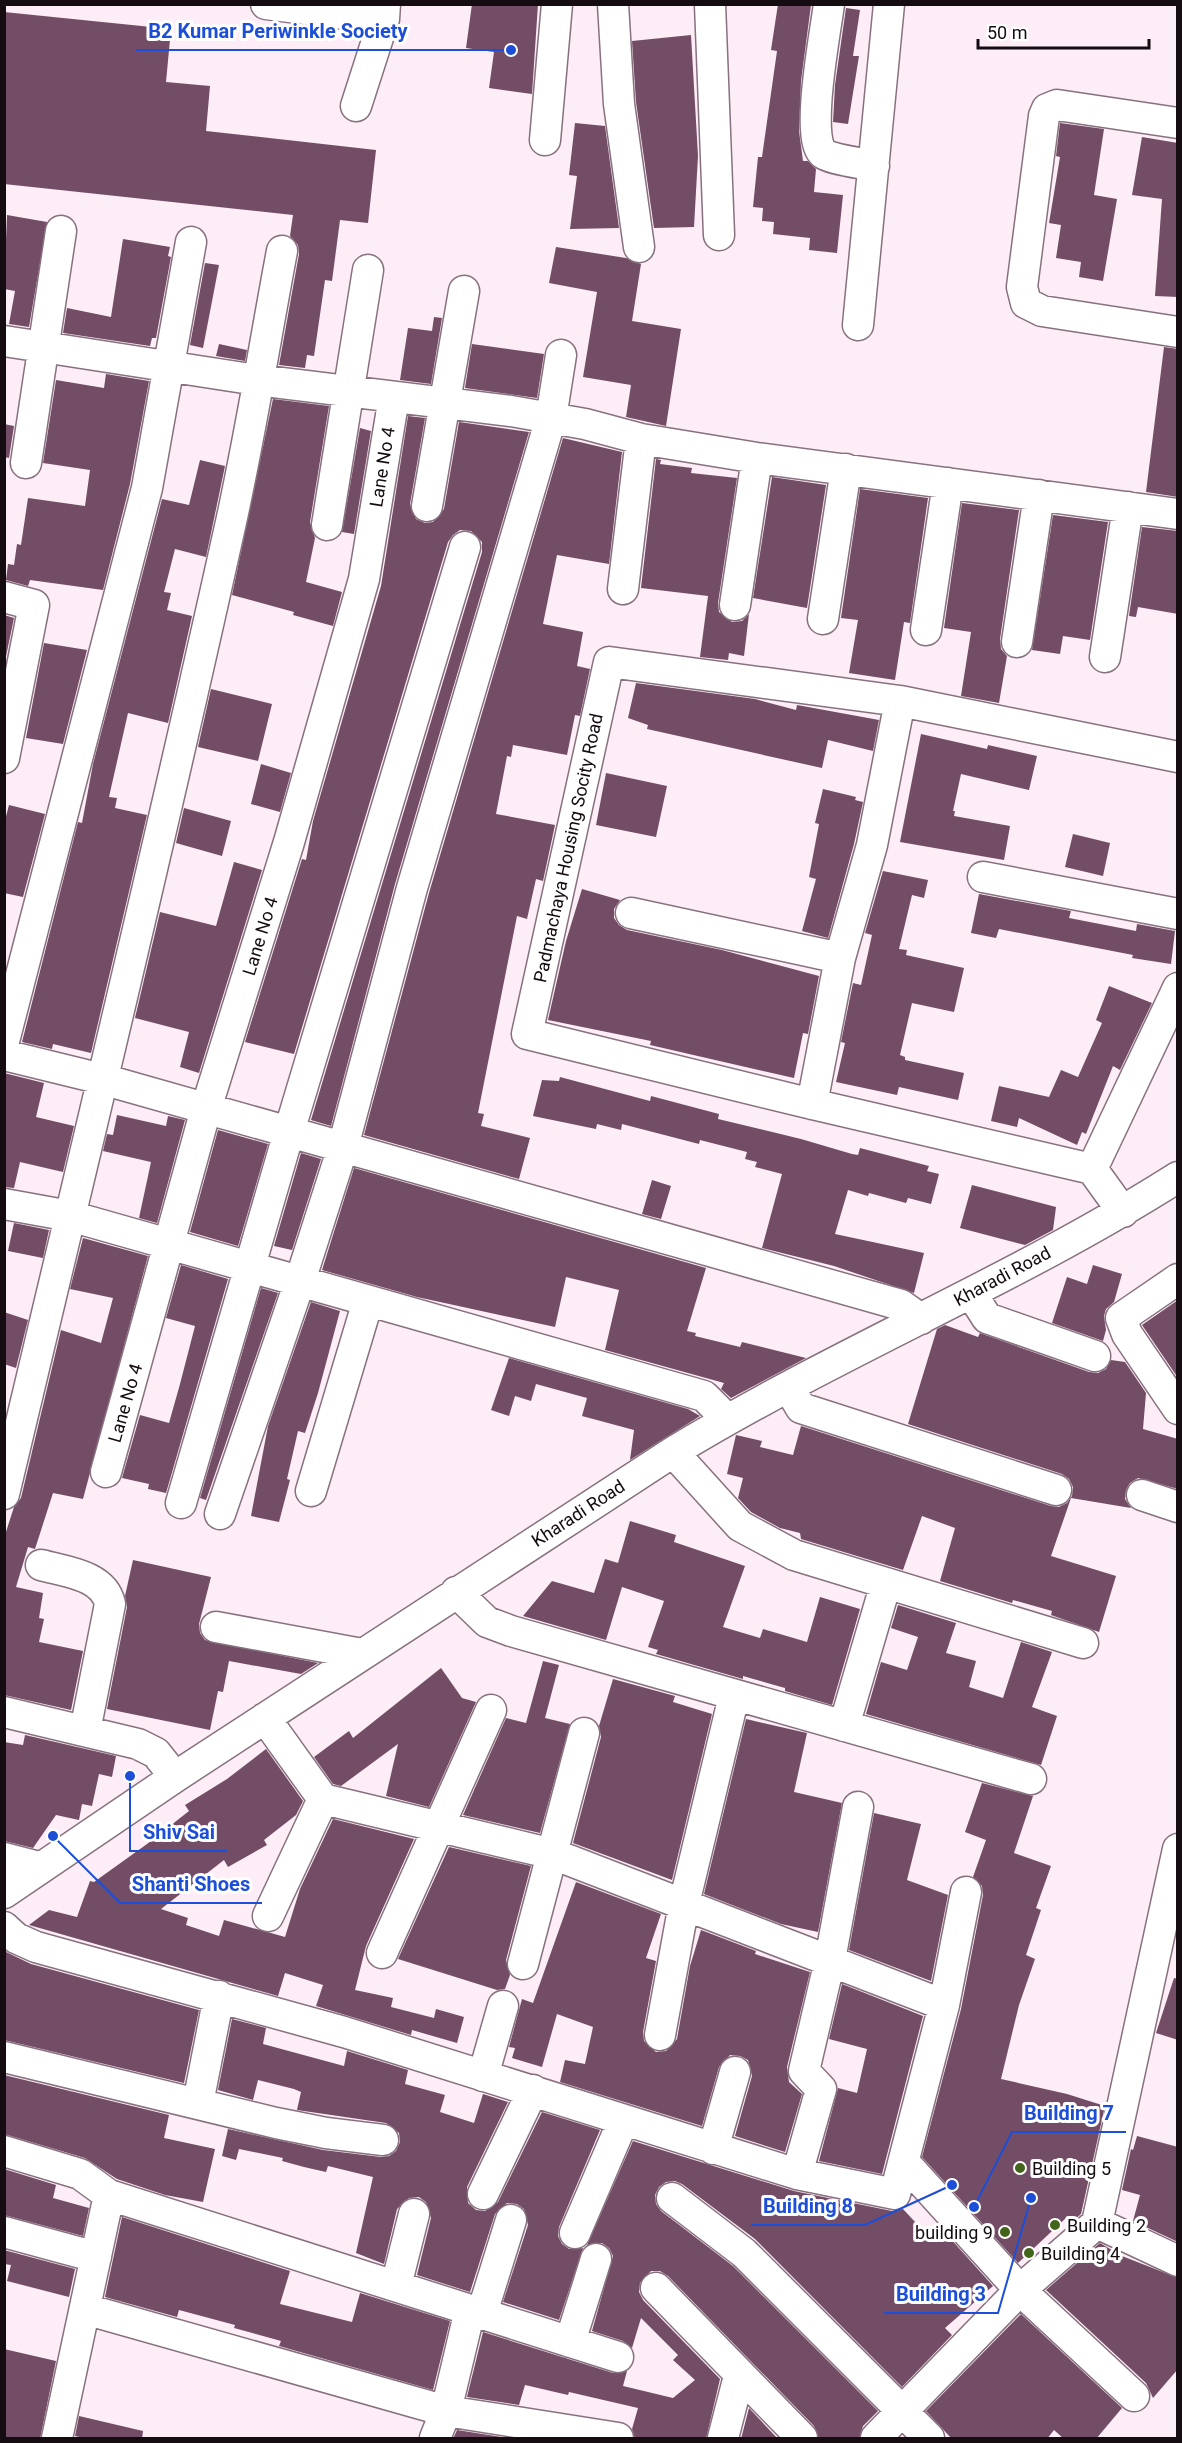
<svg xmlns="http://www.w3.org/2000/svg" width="1182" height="2443" viewBox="0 0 1182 2443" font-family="Roboto,sans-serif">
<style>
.building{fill:#734d66}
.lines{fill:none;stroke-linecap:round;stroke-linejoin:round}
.minor-casing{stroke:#88717f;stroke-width:33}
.minor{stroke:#fff;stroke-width:30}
.poi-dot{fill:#43641b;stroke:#fff;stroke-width:2}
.labels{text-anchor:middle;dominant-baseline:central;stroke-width:6;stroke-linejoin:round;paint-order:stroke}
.street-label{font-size:18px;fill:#150c12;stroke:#fff}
.poi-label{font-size:18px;fill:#150c12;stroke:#fff;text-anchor:start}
.leader{fill:none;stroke:#1d4ed8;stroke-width:2}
.callout-dot{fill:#1d4ed8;stroke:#fff;stroke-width:2}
.callout-label{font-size:20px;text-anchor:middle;font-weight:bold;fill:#1d4ed8;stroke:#fff;stroke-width:6;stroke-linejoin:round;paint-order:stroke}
</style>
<rect width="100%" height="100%" fill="#fcedf6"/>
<path class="building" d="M472 4H538L532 94 489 88 494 52 466 48Z
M778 4 811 5 801 81 799 131 803 161H808L816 169 814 192 843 195 837 253 809 250 810 238 773 234 774 222 762 221 763 208 753 207 758 157H762L777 51 771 50Z
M846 8 860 10 853 56H859L848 124 833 122 835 85Z
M4 12 171 29 166 82 210 86 206 131 376 150 368 223 340 220 332 281 325 280 314 356 307 355 305 368 279 365 299 254 298 245 290 236 293 215 4 184Z
M691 35 698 156 694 227 654 228 636 102 632 41Z
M575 123 605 126 619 228 570 229 577 176 569 175Z
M1060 123 1104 129 1094 195 1117 199 1103 281 1079 277 1081 262 1056 258 1061 225 1049 223 1060 157 1056 156Z
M1142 137 1178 143V297L1155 296 1162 199 1132 195Z
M7 215 47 222 29 327 9 324 15 291 4 289Z
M123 239 170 247 168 256 171 257 156 338H152L150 346 63 333 67 308 111 317Z
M556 247 626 258 641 264 632 321 681 329 666 426 626 417 631 385 583 377 597 292 549 283Z
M205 263 219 265 203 348 190 345Z
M434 317 442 318 431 384 400 380 408 328 432 331Z
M219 344 247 350 245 361 216 356Z
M472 344 544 354 537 398 465 388Z
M1164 347 1178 349V497L1146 492Z
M106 374 149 381 130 484 103 590 30 580 28 586 6 580 8 564 14 565 17 544 21 545 28 498 85 506 90 470 43 463 56 380 104 388Z
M273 399 329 406 310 522 315 538 306 582 342 592 333 626 293 615 294 612 232 595Z
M408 416 425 418 410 504 416 519 425 523 433 522 444 509 459 422 529 432 395 884 331 1126 311 1120 482 552V542L471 531 460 530 453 535 448 542 294 1054 245 1042 302 859 306 860 313 821 381 586Z
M4 424 14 426 9 458 4 457Z
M360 428 371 431 354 534 342 532Z
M563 438 622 452 609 564 557 555 543 624 583 632 577 666 590 669 580 716 575 715 567 755 513 745 511 757 507 756 496 814 555 825 543 881 536 879 527 919 517 916 478 1113 484 1114 481 1126 530 1138 519 1179 364 1135 429 893Z
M656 459 661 460 660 464 692 468 691 473 737 478 718 603 719 612 732 622 742 621 749 614 744 656 729 653 728 660 700 657 708 596 641 588Z
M200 460 225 466 206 557 175 549 164 592 171 593 167 610 192 616 168 723 128 713 109 797 117 798 115 808 147 815 91 1053 53 1044 52 1049 22 1042 78 822 82 823 93 764 162 499 189 505Z
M772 477 826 485 807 608 753 598Z
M860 489 928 498 910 623 904 622 895 680 849 673 858 620 841 618Z
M962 503 1019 510 1000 639 1001 649 1007 656 999 703 961 696 971 632 944 628Z
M1053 515 1108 522 1090 640 1063 636 1060 654 1032 650Z
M1142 527 1178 531V614L1138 607 1136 617 1129 616Z
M4 615 14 618 4 666Z
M44 643 87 650 63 744 26 738Z
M636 683 755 699 796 710 797 705 879 720 873 751 828 740 822 768 647 729 648 725 628 718Z
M211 689 272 704 258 761 198 747Z
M921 734 987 749 988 745 1037 756 1029 790 961 774 953 811H955L954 816 1010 826 1004 860 900 842Z
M261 764 291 773 280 812 251 804Z
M606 773 667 786 656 837 596 825Z
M823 789 856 797 855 800 863 802 854 844 828 938 802 931 816 879 809 877 819 824 815 823Z
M9 805 45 814 23 897 4 893V824Z
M184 808 231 821 222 856 176 843Z
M1073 834 1110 843 1103 876 1065 867Z
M234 862 262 870 199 1073 180 1067 189 1032 135 1018 160 912 216 926Z
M885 864 883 871 928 880 924 898 912 895 899 949 907 950 906 955 964 968 954 1012 912 1003 900 1055 905 1057V1060L964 1073 958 1100 899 1087 897 1095 836 1082 845 1043 841 1042 853 983 861 985 872 935 865 933Z
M582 889 620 900 614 909V918L619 925 627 930 722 950 819 976 808 1034 803 1033 794 1078 650 1045 651 1041 548 1020 566 941Z
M979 894 1071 911 1069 918 1136 931 1137 924 1175 931 1171 964 1132 958 1133 955 999 929 996 938 971 933Z
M1109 986 1152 1003 1120 1070 1113 1066 1086 1134 1082 1132 1077 1145 1019 1118 1017 1127 991 1121 999 1086 1049 1097 1061 1070 1078 1077 1102 1023 1096 1020Z
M4 1073 44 1083 36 1117 74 1126 63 1172 20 1162 14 1188 4 1187Z
M560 1077 650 1101 651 1096 719 1114 718 1119 801 1139 852 1154 858 1155 860 1148 929 1166 927 1171 939 1174 931 1204 908 1198 906 1203 869 1193 868 1196 848 1190 835 1234 924 1253 914 1293 834 1266 762 1248 782 1174 755 1167 757 1162 745 1159 747 1152 700 1140 699 1144 622 1124 621 1130 597 1124 596 1129 533 1116 542 1080 559 1081Z
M117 1115 166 1126 168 1116 185 1120 157 1223 139 1218 151 1162 103 1151 107 1134 113 1135Z
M218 1130 268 1144 238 1246 190 1232Z
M301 1153 321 1159 292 1250 274 1246Z
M354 1168 706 1268 687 1331 696 1333 695 1336 740 1347 742 1342 806 1358 731 1398 721 1389 724 1383 605 1350 619 1290 566 1277 555 1327 417 1297 322 1270Z
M652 1180 671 1186 661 1219 642 1214Z
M972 1185 1056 1207 1053 1230 1025 1245 960 1228Z
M14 1223 49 1230 43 1258 8 1251Z
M83 1238 148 1256 83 1499 53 1493 35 1549 28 1547 16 1587 43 1593 39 1618 44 1619 39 1642 83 1651 71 1710 4 1695V1538L14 1507 21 1498 61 1330 101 1343 113 1298 70 1289Z
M181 1265 228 1279 166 1493 148 1489 149 1484 122 1478 140 1415 169 1423 180 1384 195 1326 166 1318Z
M1093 1265 1122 1274 1114 1302 1106 1309 1104 1316 1106 1330 1103 1341 1052 1323 1067 1277 1087 1284Z
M261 1288 278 1293 206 1500 200 1498Z
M1178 1300V1378L1142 1325Z
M311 1302 340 1311 318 1393 305 1433 298 1431 287 1479 290 1480 279 1522 251 1516 268 1426Z
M4 1312 28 1320 16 1368 4 1364Z
M945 1325 978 1337 980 1333 1089 1372 1098 1373 1106 1369 1111 1360 1125 1362 1146 1393 1143 1429 1178 1439V1489L1138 1478 1130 1483 1126 1490 1125 1499 1131 1508 1071 1498 1051 1556 1116 1576 1099 1632 1051 1615 1052 1611 1013 1600 1012 1603 940 1581 955 1528 922 1516 903 1570 801 1539 800 1533 780 1528 751 1512 738 1498 743 1478 727 1474 736 1435 762 1441 760 1447 793 1455 801 1426 1051 1506 1059 1507 1067 1503 1072 1496 1073 1487 1069 1479 1062 1474 908 1424 937 1329Z
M509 1358 688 1409 700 1416 630 1460 634 1430 582 1416 587 1398 536 1384 531 1401 515 1396 509 1416 491 1410Z
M630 1521 676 1535 674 1542 745 1566 723 1627 760 1638 763 1629 807 1642 820 1597 860 1609 832 1705 785 1691V1688L743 1676V1679L656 1654 658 1650 648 1647 664 1601 622 1587 606 1640 523 1616 552 1581 594 1593 605 1559 618 1563Z
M133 1560 211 1577 199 1624 200 1633 205 1640 318 1663 301 1674 229 1661 223 1692 218 1691 210 1730 107 1709 127 1607 125 1596Z
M898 1605 956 1623 946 1653 976 1661 969 1687 1003 1698 1021 1642 1052 1652 1032 1707 1057 1716 1041 1765 866 1714 881 1662 907 1670 918 1637 891 1628Z
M543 1661 559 1665 545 1718 570 1724 540 1833 463 1815 506 1718 526 1723Z
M441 1668 462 1698 476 1702 429 1807 386 1796 398 1744 341 1786 333 1784 314 1757 349 1731 353 1738Z
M613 1679 675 1696 673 1702 712 1714 672 1880 573 1843 601 1737 599 1726Z
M746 1719 807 1733 794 1792 842 1803 818 1932 781 1924 704 1894Z
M25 1735 116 1756 112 1777 99 1774 92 1806 82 1804 79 1820 56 1815 33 1848 4 1841V1742L23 1745Z
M266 1749 303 1801 296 1815 264 1840 267 1845 228 1867 224 1860 161 1909 188 1918 186 1925 219 1936 224 1920 285 1937 300 1889 333 1819 414 1839 366 1946 355 1990 393 1998 391 2007 434 2018 436 2009 464 2017 457 2043 412 2030 411 2035 316 2006 323 1985 285 1973 278 1996 29 1925 49 1910 77 1917 90 1881 94 1882 147 1844 189 1811 185 1805 227 1779Z
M982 1783 1033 1796 1014 1853 1051 1866 1036 1908 1041 1910 1026 1955 1035 1959 1019 2005 1001 2079 1067 2094 1105 2106 1081 2214 1072 2222 1067 2217 1018 2263 922 2157 961 2009 983 1895 982 1886 973 1877 986 1840 965 1832Z
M874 1813 921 1824 907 1880 948 1895 931 1981 849 1950Z
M449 1847 531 1866 506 1960 510 1975 505 1989 497 1990 398 1959Z
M576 1882 661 1914 646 1958 656 1961 643 2032 644 2041 656 2052 666 2051 677 2039 690 1966 701 1930 756 1951 755 1954 810 1972 787 2067 789 2082 802 2094 785 2152 735 2136 752 2076 748 2060 740 2056 730 2055 719 2067 702 2126 560 2082 565 2060 585 2064 593 2027 557 2014 542 2067 512 2058 515 2048 509 2047 522 1999 533 2003Z
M4 1951 31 1964 199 2010 184 2083 4 2040Z
M1174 1978 1178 1979V2040L1156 2033Z
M842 1984 923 2016 882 2174 819 2161 838 2088 857 2093 867 2049 829 2039Z
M232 2019 266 2028 263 2044 344 2066 347 2051 408 2070 405 2084 445 2095 440 2112 474 2123 483 2094 508 2102 467 2187 468 2203 476 2210 485 2211 498 2202 542 2112 600 2130 559 2227 558 2236 562 2244 569 2249 583 2248 559 2320 503 2302 528 2225 524 2209 517 2204 507 2203 495 2214 470 2292 417 2275 431 2218 426 2202 419 2197 409 2198 397 2209 384 2264 356 2253 373 2177 328 2166 326 2172 304 2167 282 2161 283 2158 239 2149 236 2160 222 2156 228 2129 323 2150 381 2157 389 2156 396 2151 400 2142 399 2133 386 2123 297 2110 301 2092 294 2089 258 2080 253 2100 218 2090Z
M4 2075 169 2115 164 2138 215 2149 203 2202 165 2195 117 2179 85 2158 4 2134Z
M1137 2136 1178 2147V2242L1133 2221 1140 2195 1122 2190 1131 2149 1133 2150Z
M633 2141 794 2191 892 2211 903 2209 929 2237 940 2227 993 2286 945 2328 952 2335 902 2387 755 2239 682 2184 675 2181 666 2182 659 2187 655 2195 656 2204 661 2211 733 2266 878 2411 863 2426 859 2439H819L814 2426 668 2276 660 2271H651L640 2283 639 2292 643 2300 720 2379 706 2439H635L632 2429 638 2408 569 2392 568 2395 525 2385 519 2405 467 2397 483 2332 613 2373 627 2371 623 2386 673 2398 695 2380 673 2360 678 2355 641 2318 632 2348 623 2341 592 2331 613 2256 609 2248 602 2243 587 2245Z
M4 2169 56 2185 53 2198 89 2208 83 2236 4 2215Z
M122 2217 290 2271 280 2304 352 2322 360 2293 450 2321 433 2390 279 2346 281 2341 234 2328 235 2325 179 2310 177 2317 105 2297Z
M1100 2243 1122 2256 1178 2278V2369L1153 2398 1146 2383 1046 2290Z
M4 2250 75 2269 69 2297 7 2281 11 2265 4 2264Z
M1021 2314 1122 2408 1096 2439H1064L1054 2430 1047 2439H952L926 2411Z
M4 2349 56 2361 40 2439H4Z
M749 2408 778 2439H741Z
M79 2416 143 2431 142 2439H88L75 2436Z
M457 2430 508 2438 453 2439Z"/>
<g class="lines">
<g class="minor-casing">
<path id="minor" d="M266 4 384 19 385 4
M613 4 619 104 639 247
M710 4 719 235
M829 4C826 29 804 141 824 154 834 160 861 163 874 166
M356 106 384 19
M1178 123 1057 105 1047 109 1044 116 1022 287 1026 303 1042 311 1178 332
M545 140 557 4
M858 325 889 4
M4 341 257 380 511 411 585 424 641 439 757 458 1178 514
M26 463 61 231
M427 506 464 291
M327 525 368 270
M623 589 641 439
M4 597 34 605 4 758
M735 605 757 458
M823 619 846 469
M926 630 948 483
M1017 642 1039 495
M1105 657 1128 507
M983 877 1178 914
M631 913 840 958
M4 1041 147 488 191 242
M4 1055 102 1079 901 1305 921 1319
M812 1104 840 958 872 845 900 701
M1092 1169 1178 988
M4 1204 70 1216 704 1396 727 1419
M1123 1212 1092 1169 812 1104 527 1034 609 662 900 701 1178 757
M1178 1279 1121 1318 1127 1334 1178 1409
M971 1293 987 1318 1095 1356
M789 1388 801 1408 1056 1490
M673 1452 740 1526 794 1555 1083 1643
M106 1472 206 1109 289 842 364 579 394 397
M311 1491 368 1301
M4 1494C81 1170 159 847 231 522 251 432 265 341 282 251
M1142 1495 1178 1507
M181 1503 289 1132 465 547
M220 1514 300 1281 343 1147 412 888 551 418 561 355
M41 1565C66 1572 104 1575 110 1604L85 1731
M456 1592 487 1622 511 1631 1031 1779
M216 1627 362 1654
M4 1712 138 1744 156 1753 175 1777
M265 1718 323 1799 553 1854 944 2005
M844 1726 886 1583
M4 1858 39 1867
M4 1893 175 1777 673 1452C837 1352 1016 1280 1178 1177
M268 1916 323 1799
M4 1927 16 1938 36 1947 344 2032 797 2174 895 2194 944 2005 966 1892
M382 1953 491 1710
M523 1964 584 1733
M660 2035 684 1904 734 1696
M4 2057 276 2123 326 2133 383 2140
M483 2076 503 2006
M198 2103 219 1996
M713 2149 735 2072
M4 2151 80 2174 109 2195 618 2357
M904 2162 1020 2290 1134 2396
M797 2174 821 2089 804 2071 830 1960 858 1807
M483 2194 533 2090
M672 2198 744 2253 929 2438
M1097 2223 1178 2261
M4 2232 96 2257
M575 2233 623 2121
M396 2286 414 2214
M656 2288 802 2438
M85 2309 446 2411 618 2438
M482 2313 511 2220
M570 2342 596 2259
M57 2438 109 2195
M435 2438 446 2411 470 2310
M723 2438 739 2376
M876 2438 1020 2290 1097 2223 1178 1849"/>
</g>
<use href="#minor" class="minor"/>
</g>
<g class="poi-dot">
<circle cx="1020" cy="2168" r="6"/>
<circle cx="1055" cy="2225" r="6"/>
<circle cx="1005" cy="2232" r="6"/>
<circle cx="1029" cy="2253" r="6"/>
</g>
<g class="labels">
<g class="street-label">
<text transform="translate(382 467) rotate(-81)">Lane No 4</text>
<text transform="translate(568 848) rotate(-78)">Padmachaya Housing Socity Road</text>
<text transform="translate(260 936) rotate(-73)">Lane No 4</text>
<text transform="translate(1002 1276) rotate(-28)">Kharadi Road</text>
<text transform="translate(125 1403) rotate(-74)">Lane No 4</text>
<text transform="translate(578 1513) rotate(-33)">Kharadi Road</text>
</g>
<g class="poi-label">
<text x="1032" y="2168">Building 5</text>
<text x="1067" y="2225">Building 2</text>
<text x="993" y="2232" text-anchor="end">building 9</text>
<text x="1041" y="2253">Building 4</text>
</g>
</g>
<path class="leader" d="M511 50L420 50H136M130 1776L130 1851H227M53 1836L120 1903H262M974 2207L1012 2132H1126M952 2185L865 2225H751M1031 2198L998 2313H884"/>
<g class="callout-dot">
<circle cx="511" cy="50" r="6"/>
<circle cx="130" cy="1776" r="6"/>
<circle cx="53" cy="1836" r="6"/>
<circle cx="974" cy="2207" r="6"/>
<circle cx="952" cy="2185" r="6"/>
<circle cx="1031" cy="2198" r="6"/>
</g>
<g class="callout-label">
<text x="278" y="38">B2 Kumar Periwinkle Society</text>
<text x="179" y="1839">Shiv Sai</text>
<text x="191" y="1891">Shanti Shoes</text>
<text x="1069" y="2120">Building 7</text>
<text x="808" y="2213">Building 8</text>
<text x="941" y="2301">Building 3</text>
</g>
<rect width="1182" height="2443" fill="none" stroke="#150c12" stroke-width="12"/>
<path d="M978 39v9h171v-9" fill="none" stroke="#150c12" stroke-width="3"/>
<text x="987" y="39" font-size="18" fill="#150c12" stroke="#ffffff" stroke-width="4.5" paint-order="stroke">50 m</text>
</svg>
